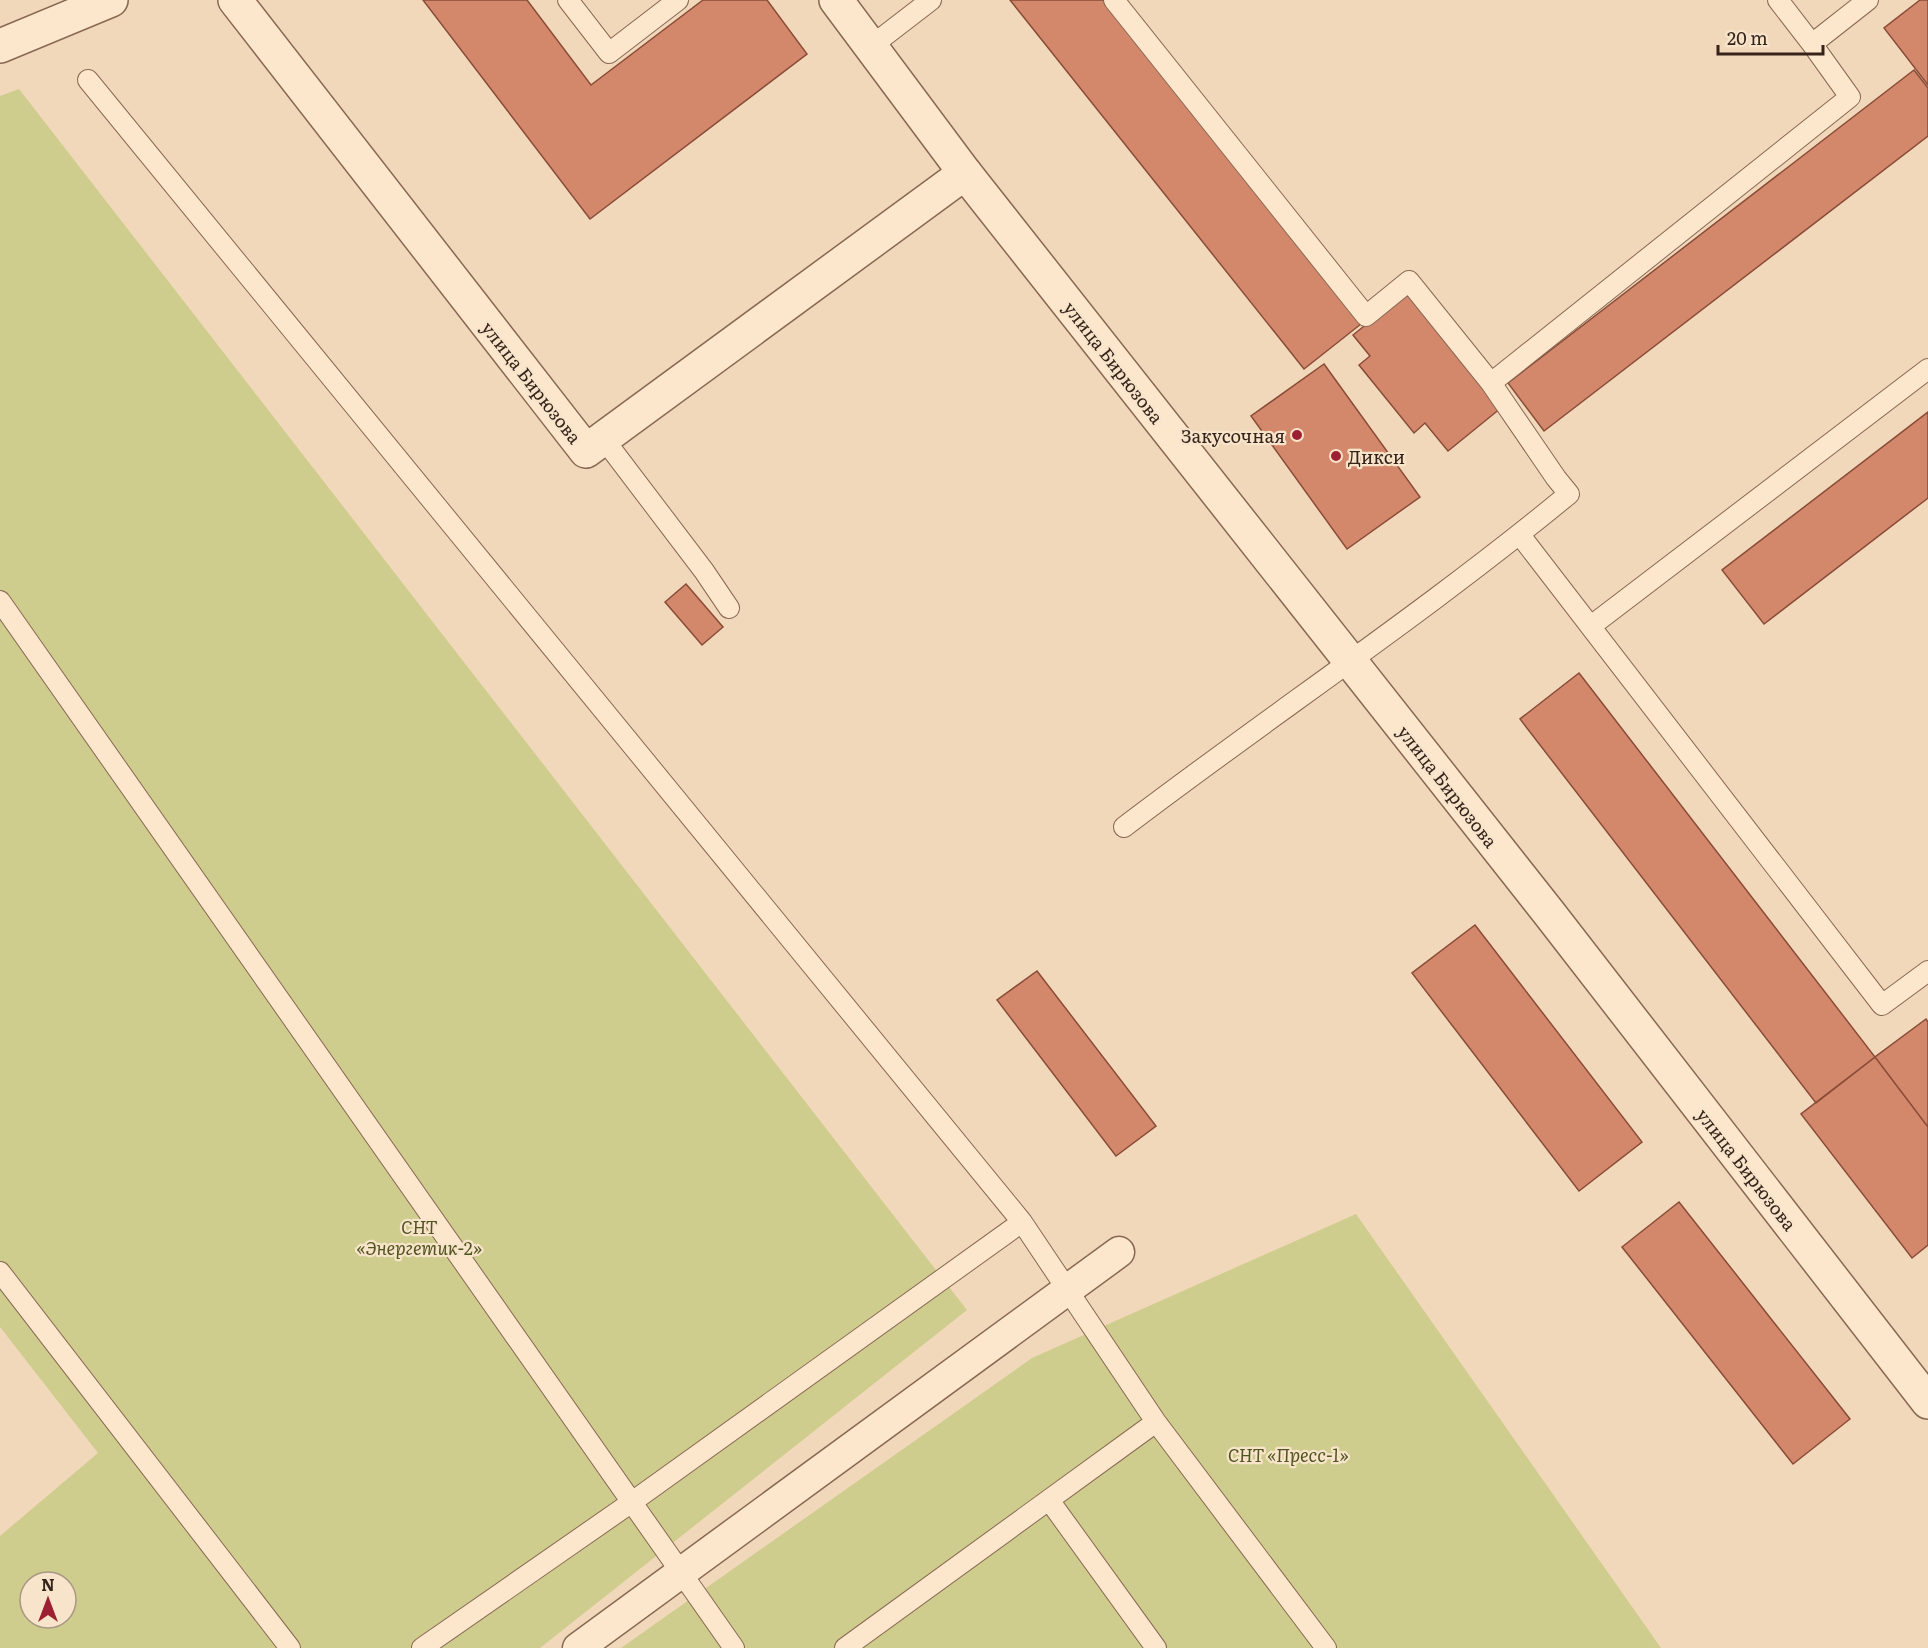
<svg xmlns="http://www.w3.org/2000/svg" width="1928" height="1648" viewBox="0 0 1928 1648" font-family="Literata,serif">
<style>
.green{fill:#cfcd8e;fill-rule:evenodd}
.building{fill:#d3886c;stroke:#8a4c37;stroke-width:1.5}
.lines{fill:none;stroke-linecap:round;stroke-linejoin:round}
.service-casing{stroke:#896853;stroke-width:22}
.pedestrian-casing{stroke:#896853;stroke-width:33}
.minor-casing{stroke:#896853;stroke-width:36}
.tertiary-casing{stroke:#896853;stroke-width:36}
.service{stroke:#fce7cd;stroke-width:20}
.pedestrian{stroke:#fce7cd;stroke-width:30}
.minor{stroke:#fce7cd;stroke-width:33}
.tertiary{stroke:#fce7cd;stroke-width:33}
.poi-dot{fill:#9c1f32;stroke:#f8e4ca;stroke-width:2}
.labels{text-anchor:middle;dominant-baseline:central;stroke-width:4.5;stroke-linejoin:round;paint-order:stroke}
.street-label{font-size:18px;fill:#36231a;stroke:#f8e4ca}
.poi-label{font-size:18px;fill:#36231a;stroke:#f8e4ca;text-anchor:end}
.park-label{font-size:18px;font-style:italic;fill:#4f551e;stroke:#f8e4ca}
</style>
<rect width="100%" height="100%" fill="#f1d8ba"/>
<path class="green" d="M19 89 967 1310 540 1648H0V1536L98 1453 0 1327V96ZM30 1582H66V1618H30Z
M1356 1214 1661 1648H621L1032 1358Z"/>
<path class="building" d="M423 0H527L591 85 703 0H767L807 54 590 219Z
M1010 0H1103L1361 324 1304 369Z
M1920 0H1928V85L1884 28Z
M1914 70 1928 88V136L1544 431 1508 383Z
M1406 292 1501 408 1448 451 1425 423 1414 433 1359 365 1370 356 1353 335Z
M1324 364 1420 497 1347 549 1251 416Z
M1928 412V498L1764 624 1722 570Z
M686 584 723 627 702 645 665 602Z
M1579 673 1875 1057 1816 1103 1520 719Z
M1475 925 1642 1142 1579 1191 1412 973Z
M1037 971 1156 1126 1116 1156 997 1000Z
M1926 1019 1928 1022V1127L1875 1057Z
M1875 1057 1928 1127V1245L1912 1258 1801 1114Z
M1679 1202 1850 1419 1793 1464 1622 1247Z"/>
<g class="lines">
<g class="service-casing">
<path id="service" d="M568 0 609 53 678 0
M1114 0 1366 316 1409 281 1491 383 1556 478 1569 494C1426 612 1271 715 1124 827
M1778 0 1812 44
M870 47 931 0
M88 80 1022 1222 1156 1422
M1491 383 1850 97 1812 44 1868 0
M603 438 704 571 729 608
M1520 535 1882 1005 1928 971
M0 601 734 1648
M1591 626 1928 369
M0 1272 290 1648
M1049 1500 1156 1648
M422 1648 632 1502 1022 1222
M845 1648 1156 1422 1326 1648"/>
</g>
<g class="pedestrian-casing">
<path id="pedestrian" d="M578 1648 1119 1252"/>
</g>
<g class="minor-casing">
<path id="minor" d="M235 0 586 451 965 173
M0 46 111 0"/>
</g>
<g class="tertiary-casing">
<path id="tertiary" d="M836 0 965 173 1549 913 1928 1402"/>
</g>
<use href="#service" class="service"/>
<use href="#pedestrian" class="pedestrian"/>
<use href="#minor" class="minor"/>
<use href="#tertiary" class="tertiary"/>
</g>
<g class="poi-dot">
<circle cx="1297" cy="435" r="6"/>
<circle cx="1336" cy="456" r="6"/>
</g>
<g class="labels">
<g class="street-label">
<text transform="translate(1114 362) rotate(52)">улица Бирюзова</text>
<text transform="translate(532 382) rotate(52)">улица Бирюзова</text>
<text transform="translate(1448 786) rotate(52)">улица Бирюзова</text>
<text transform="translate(1747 1169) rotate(52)">улица Бирюзова</text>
</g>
<g class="poi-label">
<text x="1285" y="435">Закусочная</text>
<text x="1348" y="456" text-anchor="start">Дикси</text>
</g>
<g class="park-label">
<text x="419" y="1226">СНТ<tspan x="419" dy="21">«Энергетик-2»</tspan></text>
<text x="1288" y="1454">СНТ «Пресс-1»</text>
</g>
</g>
<g transform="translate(48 1600)"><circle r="28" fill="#f8e4ca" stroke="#aa9784" stroke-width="1.5"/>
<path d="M0-4.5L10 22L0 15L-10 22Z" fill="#9c1f32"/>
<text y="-9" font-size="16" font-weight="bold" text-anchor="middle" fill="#36231a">N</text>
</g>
<path d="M1718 45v9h105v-9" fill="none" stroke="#36231a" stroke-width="3"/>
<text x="1727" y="45" font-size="18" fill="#36231a" stroke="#f8e4ca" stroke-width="4.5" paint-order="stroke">20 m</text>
</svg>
